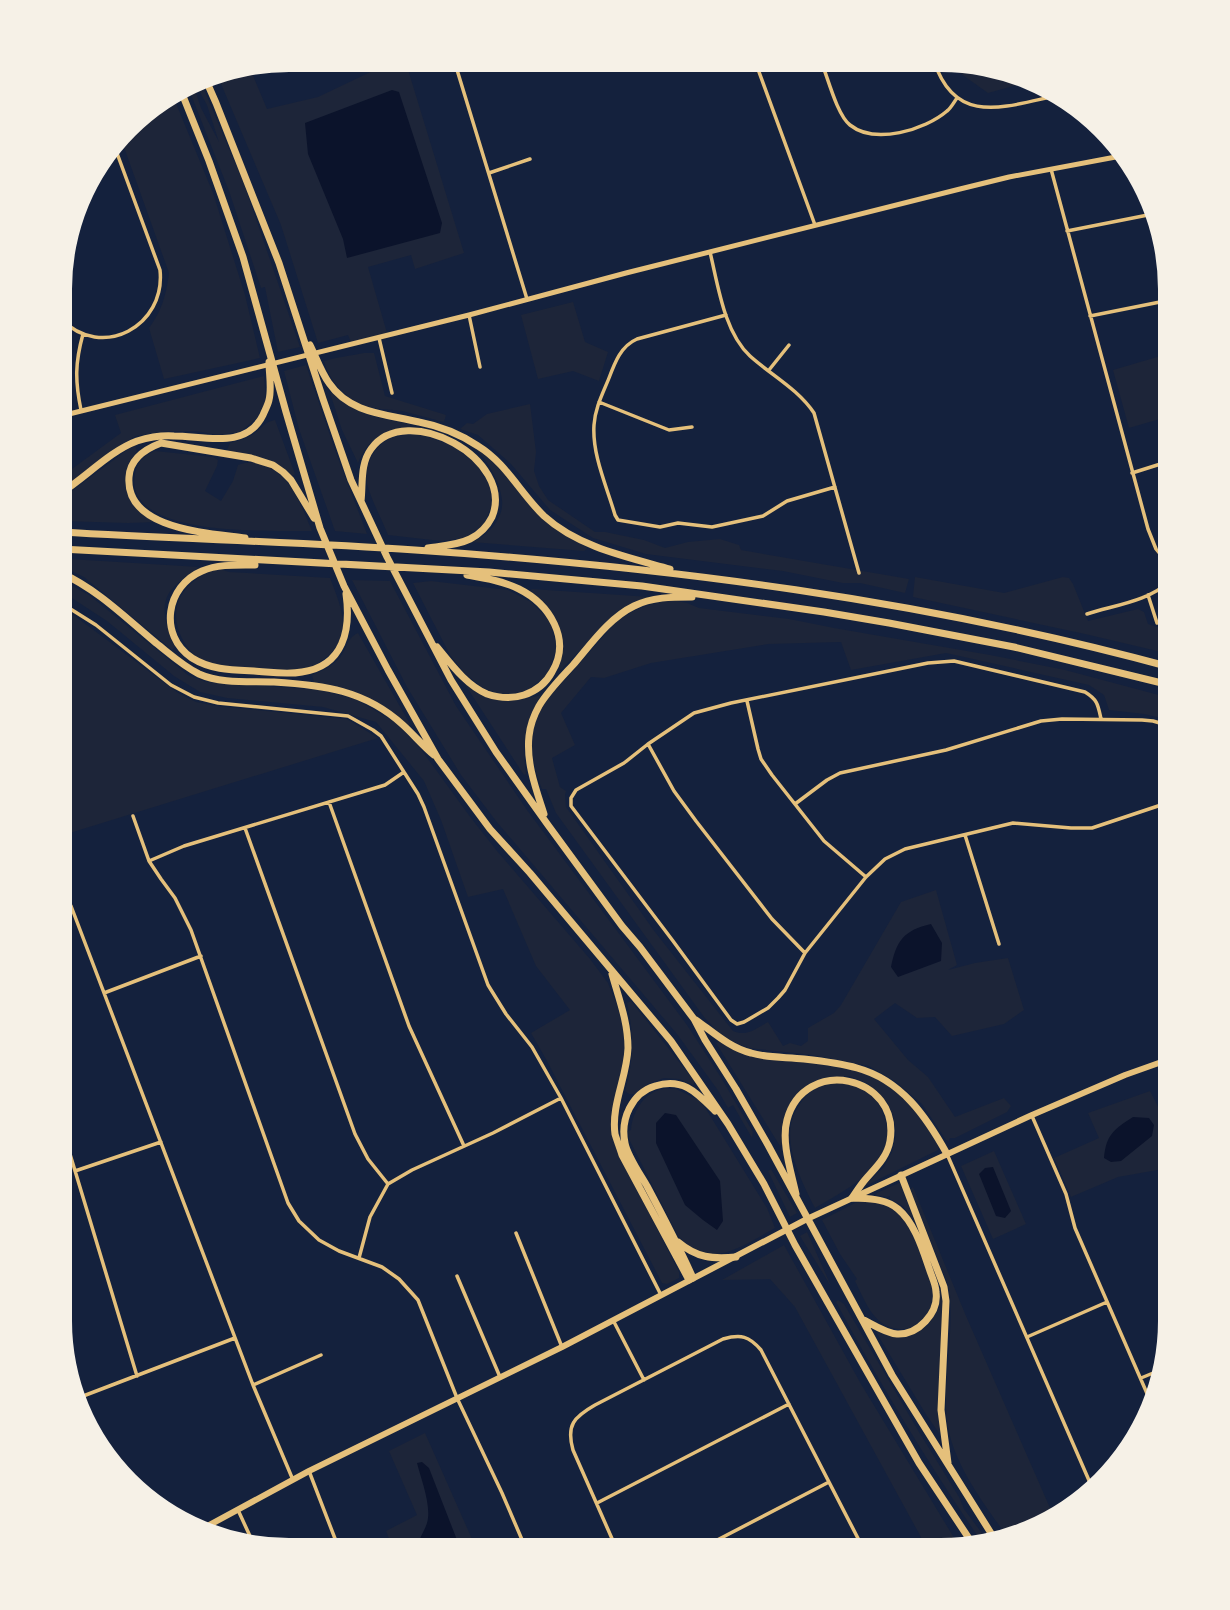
<svg xmlns="http://www.w3.org/2000/svg" width="1230" height="1610" viewBox="0 0 1230 1610" font-family="'Noto Sans',sans-serif">
<style>
.green{fill:#1d2539}
.water{fill:#0b132b}
.lines{fill:none;stroke-linecap:round;stroke-linejoin:round}
.minor{stroke:#e5c07b;stroke-width:3.5}
.secondary{stroke:#e5c07b;stroke-width:5}
.primary{stroke:#e5c07b;stroke-width:6}
.motorway{stroke:#e5c07b;stroke-width:7}
</style>
<rect width="100%" height="100%" fill="#14213d"/>
<path class="green" d="M954 61 971 62 1024 83 988 93 957 71Z
M406 63 464 253 415 269 411 255 368 267 387 333 351 342 348 335 318 343 281 225 216 72 249 66 267 109 318 97 381 67Z
M200 80 244 184 300 347 278 352 265 287 261 288 229 191 188 87 193 84 201 108 219 142 207 105 195 83Z
M173 96 213 193 245 295 260 358 164 379 149 328C162 310 166 296 169 273L125 150 119 140 138 116Z
M573 302 585 342 608 352 599 381 573 371 538 379 521 315Z
M364 353H374L385 396 446 415 444 422C431 419 419 415 406 412 396 409 384 410 373 408 350 403 330 384 324 361 337 357 350 356 364 353Z
M1164 355 1170 397V416L1129 428 1113 370Z
M306 365 336 453 367 534 335 531 299 429 284 371Z
M264 376 266 400 257 418 240 432 218 435 196 431H167L136 436 114 449 61 490V477L121 433 115 415Z
M330 393H333C356 416 380 418 410 424V427C383 432 369 437 358 463L342 430Z
M530 404 536 452 534 471 539 486 548 500 595 532H605L644 540 665 548 688 542 720 539 739 545 741 550 909 579 905 593 860 583H843L783 571 646 554 593 538 550 510 511 464 478 435 460 429 467 423 473 424 487 414Z
M275 420 295 474 292 476C271 456 254 456 227 450L230 443C237 441 245 439 252 435 261 430 263 422 275 420Z
M407 435H422L451 445 476 463 490 485 492 505 484 524 466 538 441 541 388 535C382 520 371 499 367 484 363 467 374 445 391 438 396 436 402 436 407 435Z
M460 439 489 456 571 539 586 547 587 549 584 551 471 542C485 538 501 522 502 506 504 491 491 467 482 456 476 449 467 444 460 439Z
M135 446 137 451C134 456 129 461 128 466 121 491 135 511 156 522L128 523 61 521V499L127 450Z
M155 451 213 457 218 460 217 466 205 491 221 501 233 481 238 465C251 461 258 462 270 468 294 481 301 506 312 531 274 530 122 539 135 474 137 462 144 455 155 451Z
M69 559 199 567C189 575 176 583 169 593 159 609 168 632 175 647L172 650 84 577 61 566V561Z
M216 568 229 572 330 578C340 604 354 634 328 656 319 663 311 669 300 670 286 671 271 668 257 668 238 667 216 668 199 658 190 653 184 643 180 634 167 601 188 581 216 568Z
M915 577 1004 593 1063 577 1069 578 1073 584 1088 621 1138 609 1144 612 1148 624 1170 631V654L1085 634 913 597Z
M61 580 89 595 188 675 206 682 320 690 355 699 395 722 420 748 471 818 497 851 590 959 608 983 617 1005 624 1031V1066L611 1120 613 1139 619 1154 679 1272V1278L667 1284 662 1283 547 1061 531 1033 570 1010 536 966 503 889 468 897 441 820 424 781 376 722 323 707 227 698 200 692 174 676 107 621 61 591Z
M352 580 390 581 456 706 527 810 687 1025 720 1076 753 1132 752 1138 733 1105 728 1108 717 1089 677 1034 496 821 461 775 407 687Z
M431 581 508 590 531 602 550 621 557 647 548 674 527 691 502 695 483 688 465 674 450 655 413 583Z
M532 589 650 597 630 604 617 612 561 670 559 668C569 629 557 617 529 591Z
M673 600 687 603 699 608 789 619 834 628 990 655 1065 670 1170 698V720L1144 714 1109 710 1104 695 1089 685 946 653 851 670 841 642 768 644 651 663 604 678 591 677 561 713 575 745 552 758 560 787 566 791 565 795 566 807 655 932 733 1031C747 1037 755 1029 768 1022L783 1046 790 1043 801 1046 808 1041V1028L834 1013 841 1005 901 902 936 890 957 965 948 970 975 963 1008 958 1024 1010 1004 1024 952 1036 935 1017 917 1018 895 1003 874 1019 908 1060 928 1077 955 1117 1004 1098 1011 1106 1007 1112 955 1138H950L949 1141 946 1140 922 1104 896 1082 869 1066 812 1055 749 1048 733 1042 717 1031 704 1017 556 813 546 789H542C530 760 526 730 546 701 553 691 563 682 571 673 585 657 600 640 614 624 634 608 648 604 673 600Z
M61 609 72 614 178 693 196 702 217 706 347 719 378 738 60 836Z
M358 633 410 724 408 727C379 698 354 689 314 682L312 675C323 671 334 665 341 656 347 647 348 637 358 633Z
M464 683C494 704 506 704 541 695 525 723 522 743 526 774L524 775Z
M631 1001 695 1082 693 1085 679 1079 664 1078 648 1084 635 1094H629L625 1091C634 1061 634 1033 627 1003Z
M719 1041 732 1049 862 1072 884 1082 904 1096 922 1117 939 1147 938 1150 863 1187 884 1167 892 1152 896 1134 893 1115 887 1102 869 1084 849 1076 820 1079 800 1092 788 1107 783 1127V1144L780 1146 716 1043Z
M839 1082C862 1087 876 1092 884 1116 901 1164 848 1188 815 1208 801 1180 778 1137 798 1107 803 1099 808 1092 817 1088 823 1085 832 1084 839 1082Z
M676 1089 701 1101 767 1208 775 1228C754 1239 726 1260 700 1253 691 1251 684 1242 678 1236L629 1139 628 1131 631 1130C632 1114 642 1095 659 1090 664 1088 671 1089 676 1089Z
M1150 1091 1170 1130V1143L1164 1155 1163 1169 1118 1177 1071 1197 1054 1158 1099 1138 1088 1113Z
M994 1151 1026 1224 993 1239 961 1166Z
M771 1169 797 1213 790 1217 768 1171Z
M899 1183H900L915 1223 903 1206 890 1199V1196L887 1197 876 1195 877 1193Z
M913 1187 966 1316 1054 1517 1043 1527 1006 1535C980 1498 947 1456 946 1409 945 1371 953 1333 950 1295L948 1285 910 1189Z
M862 1201C906 1204 910 1229 924 1264 927 1273 934 1285 934 1295 933 1306 928 1315 919 1322 914 1327 906 1330 900 1329 874 1328 865 1301 855 1281L857 1279 840 1254 822 1220 855 1203Z
M807 1232 832 1288 800 1236Z
M784 1245 861 1384 959 1546 941 1550H928L795 1307 770 1279 722 1280Z
M941 1289 943 1309 941 1431 939 1433 927 1416 876 1332 879 1331 897 1337 912 1335 928 1325 939 1308 940 1290Z
M838 1300 844 1304 919 1432 959 1497 964 1509 987 1540 981 1541C929 1465 880 1384 836 1302Z
M425 1433 476 1548 474 1549H393L386 1531 417 1515 389 1451Z"/>
<path class="water" d="M392 90 399 92 442 223 440 233 347 258 343 239 308 154 305 123Z
M931 924 942 943 941 961 898 977 891 967C896 941 904 930 931 924Z
M665 1113 676 1115 720 1181 723 1221 717 1230 703 1220 685 1205 656 1143V1123Z
M1133 1117 1149 1118 1154 1125 1152 1136 1121 1161 1111 1162 1104 1158C1106 1135 1114 1129 1133 1117Z
M993 1167 1011 1211 1005 1218 996 1216 979 1174 985 1168Z
M422 1462 429 1468 457 1540 450 1549H418C418 1538 424 1533 427 1523 432 1507 421 1479 417 1463Z"/>
<g class="lines">
<path class="minor" d="M454 60 527 299
M755 61 815 225
M821 61C828 78 837 115 850 125 875 145 925 130 947 111 951 108 954 102 957 98
M934 61C955 126 1004 107 1055 96
M1051 169 1148 529 1156 549 1170 566
M489 173 530 159
M1067 231 1153 214
M710 252C718 285 724 332 750 356 771 375 798 389 814 413L859 573
M469 315 480 367
M726 315 637 339C621 346 615 362 609 378 603 393 595 408 594 425 592 455 607 487 615 515L618 520 660 527 678 523 712 527 763 516 787 501 835 487
M1090 316 1170 300
M61 319C102 361 166 326 160 270L114 145
M379 338 392 393
M769 370 789 345
M599 402 669 430 692 427
M81 410C75 381 75 363 83 334
M1132 473 1170 461
M1148 595 1157 623
M61 603 96 625 171 685 194 697 218 703 348 716 373 730 381 736 418 794 424 807 488 985 506 1014 532 1047 561 1098 661 1295
M1087 614C1115 605 1149 601 1170 581
M747 701 758 749 761 759 772 775 824 841 866 877
M1101 719C1098 705 1098 700 1085 692L954 661 928 663 731 703 694 713 648 744 624 763 576 790 571 798V806L673 941 731 1020 737 1024 744 1022 768 1008 778 998 785 990 805 953 866 877 885 859 905 849 1013 823 1071 828H1092L1170 802
M648 744 674 791 696 821 772 919 805 953
M329 802 409 1026 464 1146
M795 804 827 780 840 773 946 750 1041 721 1062 719 1142 720 1153 721 1170 726
M133 816 149 861 161 879 175 898 191 930 288 1203 299 1221 319 1240 339 1251 382 1267 399 1279 418 1300 457 1398 502 1493 526 1549
M245 828 355 1134 368 1159 388 1184
M965 835 999 944
M149 861 184 846 385 785 404 772
M60 894 71 906 253 1385 293 1480
M104 993 201 956
M1032 1116 1066 1194 1075 1228 1149 1398
M60 1121 137 1376
M947 1154 1091 1485
M75 1171 161 1142
M1170 1181 1166 1163 1170 1150
M516 1233 562 1347
M359 1258 370 1217 388 1184 412 1170 493 1133 561 1098
M457 1276 500 1377
M613 1320 644 1380
M1027 1337 1107 1302
M1141 1378 1158 1371
M253 1385 321 1355
M78 1398 235 1338
M309 1471 339 1549
M597 1503 789 1404
M238 1510 255 1547
M617 1550 573 1450C566 1425 574 1417 595 1405L723 1339C741 1334 749 1336 761 1350L864 1550
M698 1550 829 1482"/>
<path class="secondary" d="M61 416 469 315 626 273 960 189 1009 177 1121 156"/>
<path class="primary" d="M204 1528 309 1471 562 1347 807 1219 1032 1115 1125 1075 1170 1059"/>
<path class="motorway" d="M205 78 216 103 279 263 323 399 351 480 387 557 451 680 496 752 548 825 622 926 640 947 694 1019 705 1040 736 1089 768 1145 892 1375 994 1538
M181 91 209 161 243 257 286 412 320 528 344 586 388 670 438 759 490 829 530 873 671 1041 728 1124 764 1184 795 1245 919 1463 972 1543
M310 345C316 357 321 372 329 383 350 414 387 414 419 422 440 426 460 434 478 446 506 463 521 494 544 516 578 547 627 557 670 569
M61 493C86 477 110 451 137 441 150 437 161 435 174 436 204 436 246 450 263 415 265 410 268 405 269 400 272 388 269 374 269 362
M361 501C363 484 360 464 371 449 406 400 516 459 492 517 487 527 480 534 470 539 458 545 442 546 428 548
M61 532C179 539 297 542 415 550 669 567 924 600 1170 667
M245 538C210 533 125 530 129 477 130 459 145 449 161 443L251 458 273 465 283 472 291 480 314 518
M61 549 489 572 642 586 824 612 889 623 1014 647 1170 685
M255 565C237 565 218 564 202 571 166 586 158 635 192 658 211 670 232 670 254 671 270 672 286 675 302 672 344 666 351 629 346 594
M61 573C97 589 126 618 156 643 170 654 183 666 199 674 221 684 250 681 274 682 323 685 365 690 403 725 414 735 423 746 434 755
M437 647C451 664 466 685 487 694 499 698 512 699 524 695 536 691 546 683 552 672 572 639 549 604 519 589 503 581 484 578 467 575
M544 814C536 789 526 763 529 736 530 726 534 715 539 706 548 691 561 678 573 665 591 644 609 618 634 606 652 597 672 597 692 597
M612 974C619 999 628 1022 628 1048 627 1077 611 1105 615 1134 617 1141 620 1148 622 1155L689 1280
M696 1020C713 1032 730 1048 751 1053 767 1058 787 1057 804 1059 822 1061 840 1063 857 1068 901 1080 926 1116 947 1154
M901 1175 944 1287 946 1301 941 1410 948 1463
M796 1194C791 1171 781 1142 787 1120 804 1055 901 1075 890 1141 887 1158 875 1168 864 1181 860 1186 856 1192 852 1198
M852 1198C868 1199 885 1198 898 1209 915 1223 923 1251 930 1271 932 1277 936 1285 936 1292 939 1313 918 1335 897 1334 885 1333 872 1324 862 1319
M678 1242C697 1258 712 1259 736 1257
M693 1278C679 1247 663 1216 647 1186 640 1174 627 1155 625 1143 620 1119 632 1093 655 1086 683 1077 697 1093 715 1111"/>
</g>
<path d="M0 0H1230V1610H0ZM289 72H941A217 217 0 0 1 1158 289V1321A217 217 0 0 1 941 1538H289A217 217 0 0 1 72 1321V289A217 217 0 0 1 289 72Z" fill="#f6f1e7" fill-rule="evenodd"/>
</svg>
